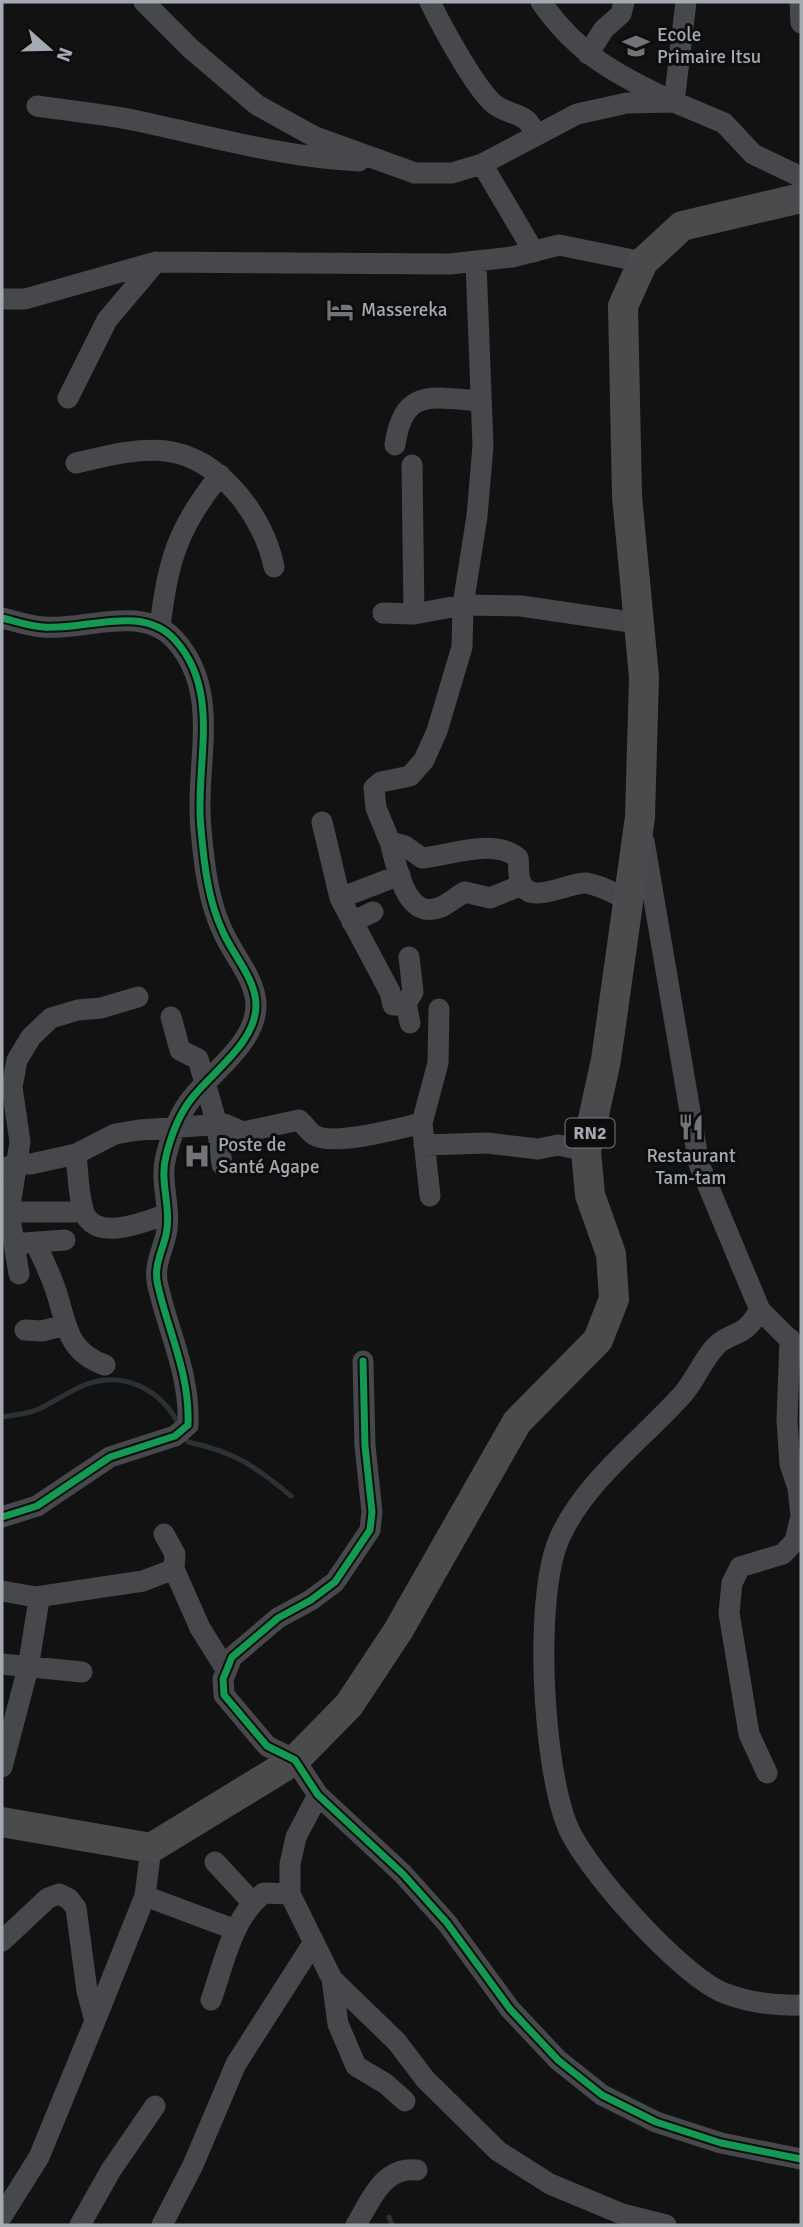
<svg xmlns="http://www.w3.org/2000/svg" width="803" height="2227" viewBox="0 0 803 2227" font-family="Signika,sans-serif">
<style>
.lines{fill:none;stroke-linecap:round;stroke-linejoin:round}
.stream{stroke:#2a3236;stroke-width:5}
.minor{stroke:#46484b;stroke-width:21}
.highway{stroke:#494b4c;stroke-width:30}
.cycleway-casing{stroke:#0d0d0e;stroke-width:11}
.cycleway{stroke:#139951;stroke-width:7}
.labels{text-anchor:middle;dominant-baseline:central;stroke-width:6;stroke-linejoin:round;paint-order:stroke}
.shield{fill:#0d0d0e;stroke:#777b81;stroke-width:2}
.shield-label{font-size:18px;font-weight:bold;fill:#a4aab2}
.poi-label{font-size:19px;fill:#a4aab2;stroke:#0d0d0e;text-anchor:start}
</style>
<rect width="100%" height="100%" fill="#121212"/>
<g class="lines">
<path class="stream" d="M2 1417C14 1415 28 1414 39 1409 53 1402 67 1393 82 1386 122 1369 162 1389 180 1427
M185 1436 188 1442C235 1452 255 1466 291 1496
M389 2217 392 2225"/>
<path class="minor" d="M144 2 190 48 257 105 315 137 415 173H452L482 164 577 114 627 103 674 102 724 123 753 154 801 177
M430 2C441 25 475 88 494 104 510 117 529 111 534 134
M541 2C578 55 617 75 674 102L686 2
M800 2 801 23
M588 54 604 29 621 14 624 2
M37 106C70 111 105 114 138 121 212 137 282 157 359 161
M482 164 534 252
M476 263 483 446 477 516 463 605 462 647 437 731 424 760 410 776 381 782 374 788 376 808 390 842 405 846 422 858C449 856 494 837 518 858 519 865 518 874 520 880 528 908 568 882 586 883 601 885 615 894 628 900
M2 299H25L156 262 450 264 512 257 559 245 643 262
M68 398 107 320 156 262
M395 445C403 386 434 398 481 401
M76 463C106 456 136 448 166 451 221 458 264 517 274 567
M412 465 414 614
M383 613 414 614 463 605 521 606 637 623
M2 618C15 621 29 626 43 627 85 631 142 603 175 640 223 693 194 766 201 829 204 863 208 901 223 932 233 955 255 978 256 1004 257 1042 213 1071 192 1098 179 1114 171 1136 166 1156 159 1182 172 1208 166 1235 162 1252 153 1267 158 1286 169 1334 190 1374 188 1425L175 1436 110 1457 37 1506 2 1517
M160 628C167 562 178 527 220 475
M322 822 340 898 390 992 393 1005 406 1003 413 992 409 957
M644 841 699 1164 760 1310 801 1351
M390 842C397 866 405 922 441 907 450 903 457 896 465 892L490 898 522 885
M340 898 400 875
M352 922 373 912
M406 1003 410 1023
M171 1017 180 1050 198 1059 217 1124 222 1165
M424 1145 487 1143 538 1149 558 1145 586 1151
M76 1154C78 1172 78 1192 83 1209 92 1244 145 1222 167 1214
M2 1170 14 1164H31L76 1154 115 1134 139 1130 224 1124 243 1132 299 1120C304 1124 309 1132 314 1135 334 1147 400 1128 422 1123
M430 1196 422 1123 438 1063 439 1009
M2 1212H83
M24 1243 65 1240
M36 1243C42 1258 50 1273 55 1288 67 1322 65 1351 105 1365
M19 1274 9 1212 20 1142 12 1087 17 1060 31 1037 51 1018 78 1010 101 1008 138 997
M760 1310C756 1316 752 1323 747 1327 739 1335 725 1336 716 1346 703 1359 696 1379 683 1394 642 1440 586 1480 560 1537 533 1596 543 1765 567 1825 584 1868 681 1976 724 1993 750 2003 773 2006 801 2005
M25 1330 42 1331 65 1325
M363 1361 365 1446 372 1512 370 1530 335 1582 311 1600 278 1618 232 1657 223 1679 224 1695 267 1746 295 1760 318 1795 403 1874 447 1923 510 2009 558 2060 602 2095 656 2122 721 2143 801 2159
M164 1534 175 1554 174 1569 200 1628 225 1668
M2 1591 36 1597 38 1606 28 1668 2 1767
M36 1597 143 1581 174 1569
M2 1664 82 1672
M767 1773 749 1734 729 1613 732 1583 740 1567 783 1554 795 1541 801 1516 798 1488 790 1464 787 1420 790 1339
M318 1795 296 1837 290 1864V1894L332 1979 397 2042 425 2079 498 2151 550 2184 622 2214 666 2225
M215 1862 252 1902
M145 1896 236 1930
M2 1941 48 1898 59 1894 69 1899 76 1908 87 1991 95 2021
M332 1979 338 2024 356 2066 386 2084 405 2101
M211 2000C224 1964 232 1917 264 1893L290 1894
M2 2216 39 2157 95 2021 145 1896 151 1848
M80 2225 111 2170 155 2106
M162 2225 193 2165 236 2064 314 1942
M356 2225C371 2200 383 2166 417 2170"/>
<path class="highway" d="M2 1822 151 1848 295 1760 349 1705 398 1631 517 1422 598 1340 614 1299 611 1254 590 1195 586 1151 606 1060 640 817 644 677 627 496 623 306 643 262 682 226 801 198"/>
<g class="cycleway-casing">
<path id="cycleway" d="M2 618C15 621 29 626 43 627 85 631 142 603 175 640 223 693 194 766 201 829 204 863 208 901 223 932 233 955 255 978 256 1004 257 1042 213 1071 192 1098 179 1114 171 1136 166 1156 159 1182 172 1208 166 1235 162 1252 153 1267 158 1286 169 1334 190 1374 188 1425L175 1436 110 1457 37 1506 2 1517
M363 1361 365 1446 372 1512 370 1530 335 1582 311 1600 278 1618 232 1657 223 1679 224 1695 267 1746 295 1760 318 1795 403 1874 447 1923 510 2009 558 2060 602 2095 656 2122 721 2143 801 2159"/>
</g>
<use href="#cycleway" class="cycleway"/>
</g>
<defs>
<g id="school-bare" transform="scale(2.1)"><path d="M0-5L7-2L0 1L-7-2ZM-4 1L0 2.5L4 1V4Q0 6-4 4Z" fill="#71757a" stroke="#0d0d0e" stroke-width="2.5" paint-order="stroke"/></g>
<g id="hotel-bare" transform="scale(2.1)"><path d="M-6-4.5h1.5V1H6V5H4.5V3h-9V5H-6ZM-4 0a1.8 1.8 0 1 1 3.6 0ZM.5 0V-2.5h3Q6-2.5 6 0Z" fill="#71757a" stroke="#0d0d0e" stroke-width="2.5" paint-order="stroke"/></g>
<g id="restaurant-bare" transform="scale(2.1)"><path d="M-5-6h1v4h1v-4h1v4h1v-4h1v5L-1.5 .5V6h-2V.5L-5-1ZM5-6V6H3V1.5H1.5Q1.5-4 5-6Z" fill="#71757a" stroke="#0d0d0e" stroke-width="2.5" paint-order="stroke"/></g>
<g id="hospital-bare" transform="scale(2.1)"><path d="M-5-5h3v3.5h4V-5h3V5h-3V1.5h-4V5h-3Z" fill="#71757a" stroke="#0d0d0e" stroke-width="2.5" paint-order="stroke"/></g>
</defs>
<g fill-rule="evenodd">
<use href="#school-bare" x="636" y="46"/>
<use href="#hotel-bare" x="340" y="310"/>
<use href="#restaurant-bare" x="691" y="1127"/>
<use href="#hospital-bare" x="197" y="1156"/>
</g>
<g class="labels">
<rect class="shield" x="565.5" y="1118.5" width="49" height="29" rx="5"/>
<g class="shield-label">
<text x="590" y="1133">RN2</text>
</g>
<g class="poi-label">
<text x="657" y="35">Ecole<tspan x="657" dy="22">Primaire Itsu</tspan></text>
<text x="361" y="310">Massereka</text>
<text x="218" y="1145">Poste de<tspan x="218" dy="22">Santé Agape</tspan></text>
<text x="691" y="1156" text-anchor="middle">Restaurant<tspan x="691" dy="22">Tam-tam</tspan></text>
</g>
</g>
<rect width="803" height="2227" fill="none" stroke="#a4aab2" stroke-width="7"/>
<g transform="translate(49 49) rotate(110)" stroke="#0d0d0e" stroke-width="5" paint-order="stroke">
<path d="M0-5L12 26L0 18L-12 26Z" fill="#a4aab2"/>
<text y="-10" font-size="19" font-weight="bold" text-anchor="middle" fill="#a4aab2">N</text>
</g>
</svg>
